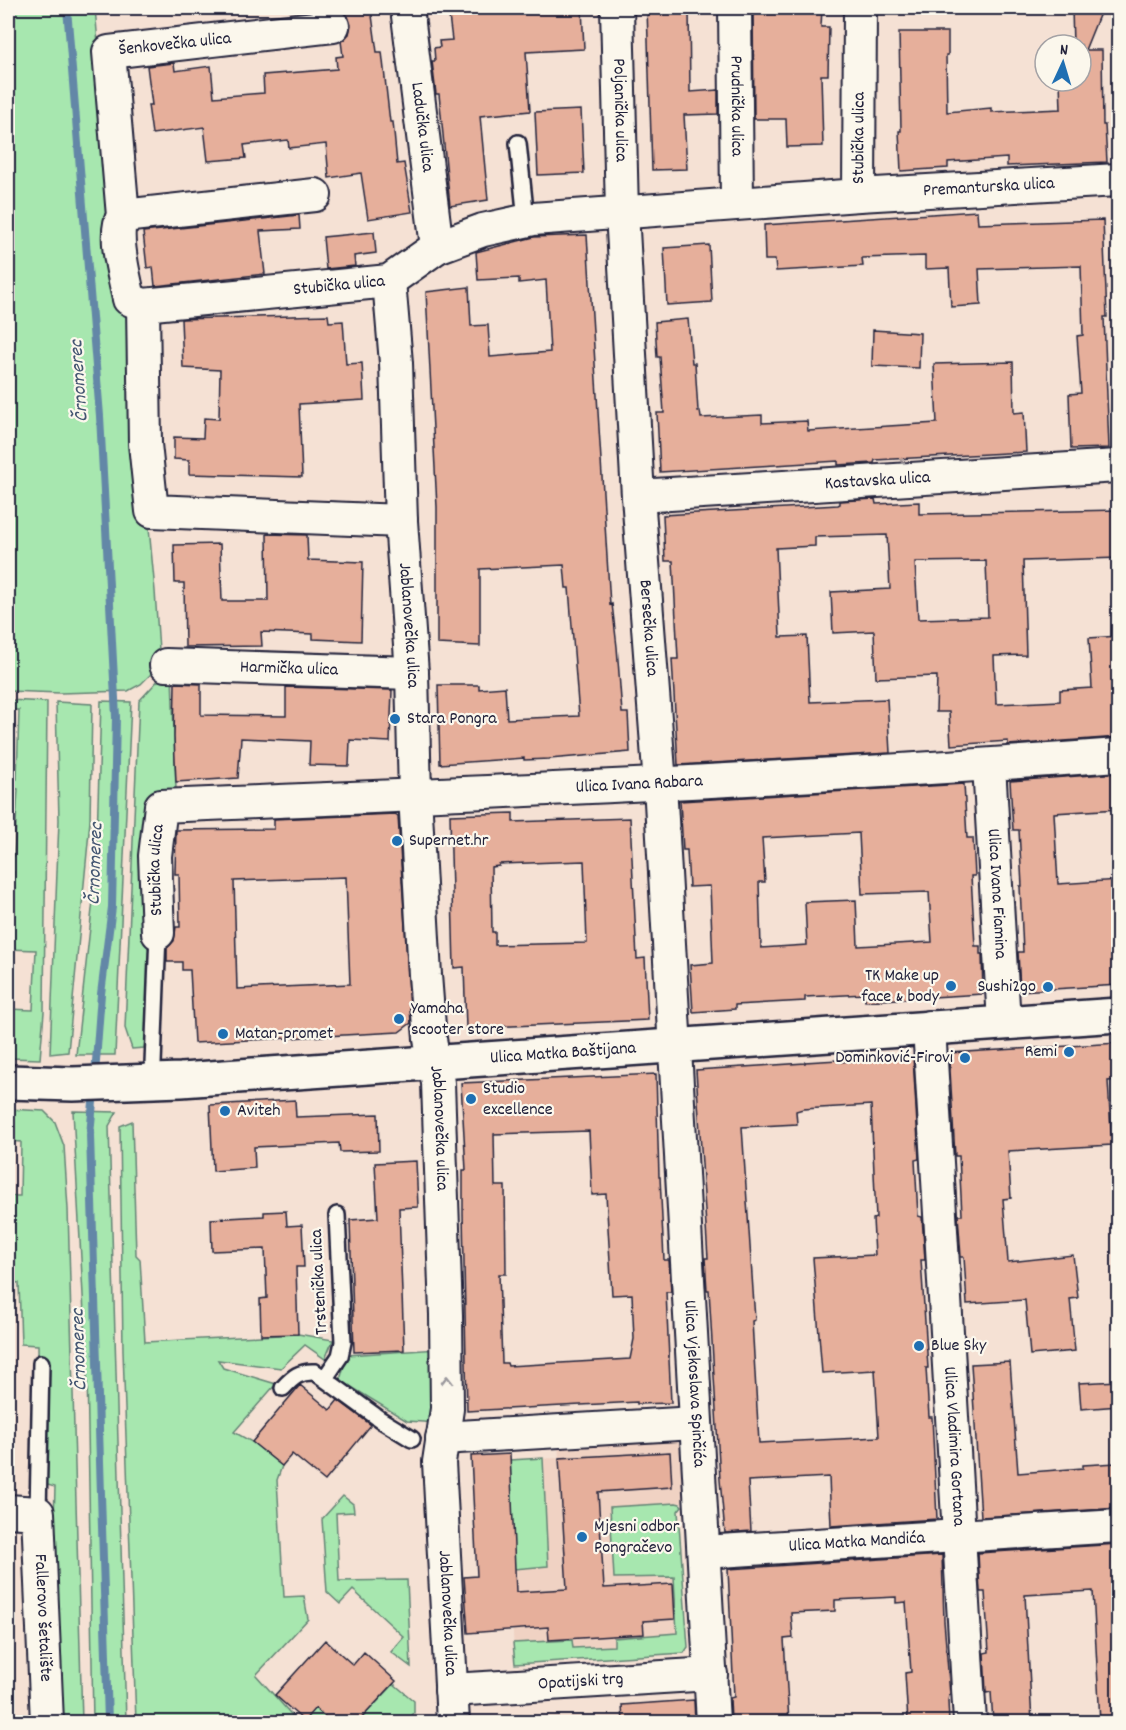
<svg xmlns="http://www.w3.org/2000/svg" width="1126" height="1730" viewBox="0 0 1126 1730" font-family="Dekko,sans-serif">
<style>
.built{fill:#f0d2c3}
.green{fill:#a7e7af;stroke:#648475;stroke-width:1.5}
.lines{fill:none;stroke-linecap:round;stroke-linejoin:round}
.stream{stroke:#6387a7;stroke-width:8}
.building{fill:#e6af9b;stroke:#22223b;stroke-width:1.5;fill-rule:evenodd}
.service-casing{stroke:#22223b;stroke-width:20}
.minor-casing{stroke:#22223b;stroke-width:36}
.tertiary-casing{stroke:#22223b;stroke-width:38}
.service{stroke:#fbf7ec;stroke-width:15}
.minor{stroke:#fbf7ec;stroke-width:32}
.tertiary{stroke:#fbf7ec;stroke-width:33}
.oneway{stroke:#99979c}
.poi-dot{fill:#1f6fb2;stroke:#fbf7ec;stroke-width:2}
.labels{text-anchor:middle;dominant-baseline:central;stroke-width:4.5;stroke-linejoin:round;paint-order:stroke}
.street-label{font-size:18px;fill:#22223b;stroke:#fbf7ec}
.poi-label{font-size:18px;fill:#22223b;stroke:#fbf7ec;text-anchor:start}
.water-label{font-size:20px;font-style:italic;fill:#435571;stroke:#fbf7ec}
</style>
<rect width="100%" height="100%" fill="#f5e1d4"/>
<filter id="ink" filterUnits="userSpaceOnUse"><feTurbulence type="fractalNoise" baseFrequency=".0167" numOctaves="2"/><feDisplacementMap in="SourceGraphic" scale="12" xChannelSelector="R" yChannelSelector="G"/><feConvolveMatrix kernelMatrix="1 2 1 2 8 2 1 2 1" color-interpolation-filters="sRGB"/></filter>
<g filter="url(#ink)">
<path class="built" d="M668 1437 677 1441 681 1446 686 1460 689 1502 676 1503 684 1653 515 1664 510 1589H515L510 1460 559 1458 558 1443Z"/>
<path class="green" d="M8 8H95L119 293 130 327 155 591 160 665 141 684 128 691 60 693 8 691Z
M163 675H172L176 790 151 797 161 962 144 1048 132 1049 125 1028 139 701Z
M8 700 47 702 44 1012 40 1059 8 1058V1009L33 1010 36 950 8 949V937H11L14 872H8V856H14L18 789 8 788V779H17L19 710H8Z
M101 701 131 702 115 1055H76L96 873Z
M56 702 92 704 90 821 68 1052 50 1054 59 820Z
M8 1109 44 1111 55 1122 64 1146 68 1209 82 1722H57L52 1587 55 1487 40 1483 38 1345 21 1344 19 1283 8 1282V1196H20L21 1142 8 1141Z
M73 1111 117 1112 109 1126 126 1722H93L87 1369Z
M132 1121 136 1255 140 1259 145 1342 298 1334 333 1340 325 1359 305 1345 281 1368 218 1360 223 1368 276 1384 234 1432 252 1442 282 1466 277 1480 284 1597 304 1596 308 1619 256 1675 298 1722H136L123 1351 120 1126Z
M439 1349V1423L407 1421 340 1380 347 1355Z
M543 1458 548 1566 514 1569 510 1460Z
M343 1496 353 1504 354 1512 336 1513 339 1581 407 1580 411 1667 391 1652 404 1637 353 1590 340 1604 327 1592 322 1519Z
M676 1503 680 1504 682 1506 678 1511 688 1647 684 1653 515 1664 513 1643 572 1640 573 1648 614 1646V1638L677 1633 674 1577 614 1578 610 1507Z
M394 1684 414 1701V1713L406 1722H358Z
M315 1708 331 1722H301Z"/>
<g class="lines">
<path class="stream" d="M67 8 100 416 116 717 112 907 101 994 95 1075
M94 1091 90 1135 108 1722"/>
</g>
<path class="building" d="M339 8H371L377 52H382L390 122H393L397 164 404 163 412 212 368 219 361 173 329 178 326 144 289 148 288 140 244 145 246 158 208 161 204 127 152 134 148 105H152L147 66 174 63 175 71 211 66 214 97 264 93 263 75 337 69 336 57 343 56 341 41 349 34 351 25 348 16Z
M448 8H582L584 49 526 52 530 111 480 116 488 200 450 206 439 94H436L432 61H435L434 48 440 47 439 41 452 40Z
M647 8H689L690 92 718 90V114L684 115 687 169 652 170Z
M753 8H822L821 27H829L828 75H821L823 146 787 147 786 119H754Z
M1072 8H1102L1085 50H1102L1103 125H1105L1107 162 1007 166V158L948 162V168L901 171 899 131H901L899 32H948V55H946L947 112 991 108V112L1061 109 1060 81H1081V45H1073Z
M581 110 584 173 538 175 535 112Z
M977 211 978 224 1103 220 1107 317H1104L1109 448 1071 449 1069 394 1081 393 1077 336 1083 335 1081 266 979 269 981 305 951 307 949 268 925 269V256L862 258 863 266 776 271 775 260H765L764 225Z
M299 215 300 229 260 231 265 274 155 286 153 267 147 268 143 232Z
M374 232 376 253 354 256 355 266 326 269 323 237Z
M587 235 610 605 612 604 617 647 622 713H628L630 752 549 759 524 760V758L440 764 438 685H479V689L505 687 507 719 579 716 569 588H566L564 565 480 569V646L437 644V507L426 292 469 287 471 326 488 325 490 357 550 352 546 280 519 283V278L478 280 476 252 534 237Z
M709 245 712 302 667 305 664 248Z
M328 315 329 322 343 321 346 364 362 363 364 400 299 404 302 477 189 474V460L174 459V437L203 438 204 418 219 419 220 370 183 368 181 319Z
M688 319 692 363H695L698 411H700L701 418 762 415V423L807 421 808 431 937 423 934 364 1013 362 1014 413 1024 412 1026 452 875 460 874 463 838 465V461L660 472 657 413H664L660 357H657L655 322Z
M873 330 920 333 919 368 872 366Z
M875 499 876 504 919 502V514L1119 510V558L1023 561 1026 655 994 656 996 704 1060 701V690L1092 688 1089 638 1119 636V737L1008 745V741L951 745 949 712H936L937 676 876 678 874 631 833 633 831 592 890 589 887 535 815 537V546L776 548 780 637 807 636 810 702 887 699 890 753 678 765 672 659H678L673 561H665L663 515 838 505 840 504V501ZM986 561 988 617 918 619 915 562Z
M267 534 307 535 308 560 363 562 361 641 313 639V634L261 632 262 646 185 647 184 583H175L174 545 220 544 222 601H268Z
M175 683 201 684V715L286 716V687L392 690 390 742 350 740 349 766 309 765 310 741 241 738 238 778 176 782 174 737Z
M1119 773V809L1054 813 1058 884 1119 880V985L1020 991 1018 952H1023L1020 886H1022L1019 830H1013L1010 781Z
M964 784 967 838H973L975 876H971L975 946H980V954H982L983 994 865 1001V994L805 997V1001L735 1005V1009L693 1012 690 965 713 963 710 886 689 887 687 850H683L680 801ZM859 833 862 894 929 892 932 942 858 946 856 900 805 902 807 945 761 948 759 882H765L762 838Z
M513 813V822L630 818 637 959 645 958 648 1020 466 1028 464 967 454 968 450 815ZM584 861 587 943 495 945V932H492L491 867 499 866V864Z
M395 814 398 816 411 1023 399 1032 194 1043 190 970H182V962H167V948L174 941 176 927H180L179 874H175L176 830 274 829V819ZM346 877 350 984 237 989 234 881Z
M1119 1043V1080L1108 1081 1112 1145 1008 1151 1011 1198 1003 1199 1008 1262 1073 1255 1078 1298 1070 1299 1075 1351 1030 1355 1025 1300 967 1304 964 1257H961L958 1215H962L959 1156H955L949 1053Z
M913 1057 919 1159 915 1160 918 1216 922 1217 925 1260H921L928 1368H926L929 1417H932L937 1519 831 1526 829 1477 748 1481 751 1531 725 1533 720 1480 709 1290H707L705 1258H708L696 1070 805 1063V1062L838 1060V1062ZM871 1105 876 1218 873 1219 875 1255 813 1258 822 1373 875 1370 879 1437 759 1443 752 1321 755 1320 742 1127 797 1124 796 1111 803 1109Z
M656 1074 659 1177H660L664 1260H669L671 1292H666L671 1403 637 1404V1402L467 1411 463 1214V1170H466L461 1083ZM589 1131 592 1195 606 1194 612 1295 632 1294 634 1339 630 1359 508 1366 507 1363H502L499 1274H506L505 1186H495L494 1134Z
M295 1100 296 1117 378 1114 379 1151 340 1152 339 1143 254 1147 255 1168 213 1171 210 1105Z
M416 1161 418 1207 399 1208 404 1350 354 1352 350 1220 378 1218 375 1163Z
M286 1211 287 1226 302 1225 304 1267H296L298 1334 261 1335 260 1299 267 1298 265 1249 212 1251 211 1219 264 1216V1212Z
M1010 1362 1018 1473 1083 1468V1465L1117 1463 1119 1508 981 1517 971 1364Z
M1119 1381V1406L1081 1409 1079 1383Z
M300 1385 330 1410 338 1400 371 1425 325 1481 292 1454 282 1466 252 1442Z
M670 1452 672 1487 598 1492 604 1588 673 1584 675 1619 643 1621 644 1634 549 1640 548 1627 468 1633 464 1577 477 1576 471 1456 510 1454 516 1592 567 1589 559 1458Z
M1119 1544V1588H1115L1119 1652V1722H1100L1093 1591 1025 1595 1032 1722H993L991 1692 986 1693 984 1653 989 1652 985 1592H980L978 1553Z
M942 1555 944 1621 950 1695H949L948 1701 949 1722H908L905 1673 911 1672 906 1602 896 1603V1597L835 1600V1611L791 1613 793 1638 784 1639 789 1722H731L730 1698 734 1697 728 1569Z
M325 1640 353 1665 364 1652 396 1681 358 1722H331L315 1708 304 1721 275 1695Z
M694 1700 695 1722H623L622 1705Z"/>
<g class="lines">
<g class="service-casing">
<path id="service" d="M518 143 526 220
M153 1064 158 933
M325 1378 340 1356 343 1342 337 1215
M283 1388C293 1377 300 1371 315 1372L381 1420 412 1439
M38 1513 41 1363"/>
</g>
<g class="minor-casing">
<g id="minor">
<path id="s1" d="M407 8 437 247"/>
<path id="s2" d="M617 8 622 212 638 496 660 784 713 1722"/>
<path id="s3" d="M735 8 737 203"/>
<path id="s4" d="M333 26 109 52 123 216C112 234 125 278 129 299L143 305 389 281 437 247 483 230 533 219 859 195 1118 180"/>
<path id="s5" d="M859 195 860 8"/>
<path d="M123 216 315 195"/>
<path id="s6" d="M389 281 396 363 401 521 412 673 415 795 425 975 430 1039 438 1083 446 1315 447 1409 439 1462 453 1722"/>
<path d="M143 305 145 444 152 511 401 521"/>
<path id="s7" d="M638 496 1118 466"/>
<path id="s8" d="M166 665 412 673"/>
<path id="s9" d="M989 765 1004 1023"/>
<path id="s10" d="M158 933 155 856 161 806C480 793 800 779 1118 755"/>
<path id="s11" d="M929 1027 970 1722"/>
<path d="M442 1438 695 1423"/>
<path id="s12" d="M8 1511 38 1513 47 1722"/>
<path id="s13" d="M704 1552 1118 1526"/>
<path id="s14" d="M451 1690 711 1674"/>
</g>
</g>
<g class="tertiary-casing">
<g id="tertiary">
<path id="s15" d="M8 1082 73 1084 181 1080 1118 1015"/>
</g>
</g>
<use href="#service" class="service"/>
<use href="#minor" class="minor"/>
<use href="#tertiary" class="tertiary"/>
</g>
<defs><path id="oneway-chevron" d="M-2-3.5L2.5 0L-2 3.5" fill="none" stroke-width="1.6" stroke-linecap="round" stroke-linejoin="round" transform="scale(1.5)"/></defs>
<use class="oneway" href="#oneway-chevron" transform="translate(447 1380) rotate(-91)"/>
</g>
<g class="poi-dot">
<circle cx="395" cy="719" r="6"/>
<circle cx="397" cy="841" r="6"/>
<circle cx="951" cy="986" r="6"/>
<circle cx="1048" cy="987" r="6"/>
<circle cx="399" cy="1019" r="6"/>
<circle cx="223" cy="1034" r="6"/>
<circle cx="1069" cy="1052" r="6"/>
<circle cx="965" cy="1058" r="6"/>
<circle cx="471" cy="1099" r="6"/>
<circle cx="225" cy="1111" r="6"/>
<circle cx="919" cy="1346" r="6"/>
<circle cx="582" cy="1537" r="6"/>
</g>
<g class="labels">
<g class="street-label">
<text transform="translate(175 45) rotate(-6)">Šenkovečka ulica</text>
<text stroke="none"><textPath href="#s3" startOffset="98">Prudnička ulica</textPath></text>
<text stroke="none"><textPath href="#s2" startOffset="102">Poljanička ulica</textPath></text>
<text stroke="none"><textPath href="#s1" startOffset="120">Ladučka ulica</textPath></text>
<text stroke="none"><textPath href="#s5" startOffset="57">Stubička ulica</textPath></text>
<text stroke="none"><textPath href="#s4" startOffset="1353">Premanturska ulica</textPath></text>
<text stroke="none"><textPath href="#s4" startOffset="687">Stubička ulica</textPath></text>
<text stroke="none"><textPath href="#s7" startOffset="240">Kastavska ulica</textPath></text>
<text stroke="none"><textPath href="#s6" startOffset="345">Jablanovečka ulica</textPath></text>
<text stroke="none"><textPath href="#s2" startOffset="621">Bersečka ulica</textPath></text>
<text stroke="none"><textPath href="#s8" startOffset="123">Harmička ulica</textPath></text>
<text stroke="none"><textPath href="#s10" startOffset="606">Ulica Ivana Rabara</textPath></text>
<text stroke="none"><textPath href="#s10" startOffset="63">Stubička ulica</textPath></text>
<text stroke="none"><textPath href="#s9" startOffset="129">Ulica Ivana Fiamina</textPath></text>
<text stroke="none"><textPath href="#s15" startOffset="556">Ulica Matka Baštijana</textPath></text>
<text stroke="none"><textPath href="#s6" startOffset="849">Jablanovečka ulica</textPath></text>
<text transform="translate(320 1282) rotate(-93)">Trstenička ulica</text>
<text stroke="none"><textPath href="#s2" startOffset="1378">Ulica Vjekoslava Spinčića</textPath></text>
<text stroke="none"><textPath href="#s11" startOffset="420">Ulica Vladimira Gortana</textPath></text>
<text stroke="none"><textPath href="#s13" startOffset="153">Ulica Matka Mandića</textPath></text>
<text stroke="none"><textPath href="#s6" startOffset="1335">Jablanovečka ulica</textPath></text>
<text stroke="none"><textPath href="#s12" startOffset="135">Fallerovo šetalište</textPath></text>
<text stroke="none"><textPath href="#s14" startOffset="130">Opatijski trg</textPath></text>
</g>
<g class="poi-label">
<text x="407" y="719">Stara Pongra</text>
<text x="409" y="841">Supernet.hr</text>
<text x="939" y="976" text-anchor="end">TK Make up<tspan x="939" dy="21">face &amp; body</tspan></text>
<text x="1036" y="987" text-anchor="end">Sushi2go</text>
<text x="411" y="1009">Yamaha<tspan x="411" dy="21">scooter store</tspan></text>
<text x="235" y="1034">Matan-promet</text>
<text x="1057" y="1052" text-anchor="end">Remi</text>
<text x="953" y="1058" text-anchor="end">Dominković-Firovi</text>
<text x="483" y="1089">Studio<tspan x="483" dy="21">excellence</tspan></text>
<text x="237" y="1111">Aviteh</text>
<text x="931" y="1346">Blue Sky</text>
<text x="594" y="1527">Mjesni odbor<tspan x="594" dy="21">Pongračevo</tspan></text>
</g>
<g class="water-label">
<text transform="translate(80 381) rotate(-94)">Črnomerec</text>
<text transform="translate(96 864) rotate(-88)">Črnomerec</text>
<text transform="translate(80 1350) rotate(-92)">Črnomerec</text>
</g>
</g>
<rect width="1126" height="1730" fill="none" stroke="#fbf7ec" stroke-width="30"/>
<rect x="15" y="15" width="1096" height="1700" fill="none" stroke="#22223b" stroke-width="2" filter="url(#ink)"/>
<g transform="translate(1063 63) rotate(4)"><circle r="28" fill="#fbf7ec" stroke="#a4a2a5" stroke-width="1.5"/>
<path d="M0-4.5L10 22L0 15L-10 22Z" fill="#1f6fb2"/>
<text y="-9" font-size="16" font-weight="bold" text-anchor="middle" fill="#22223b">N</text>
</g>
</svg>
